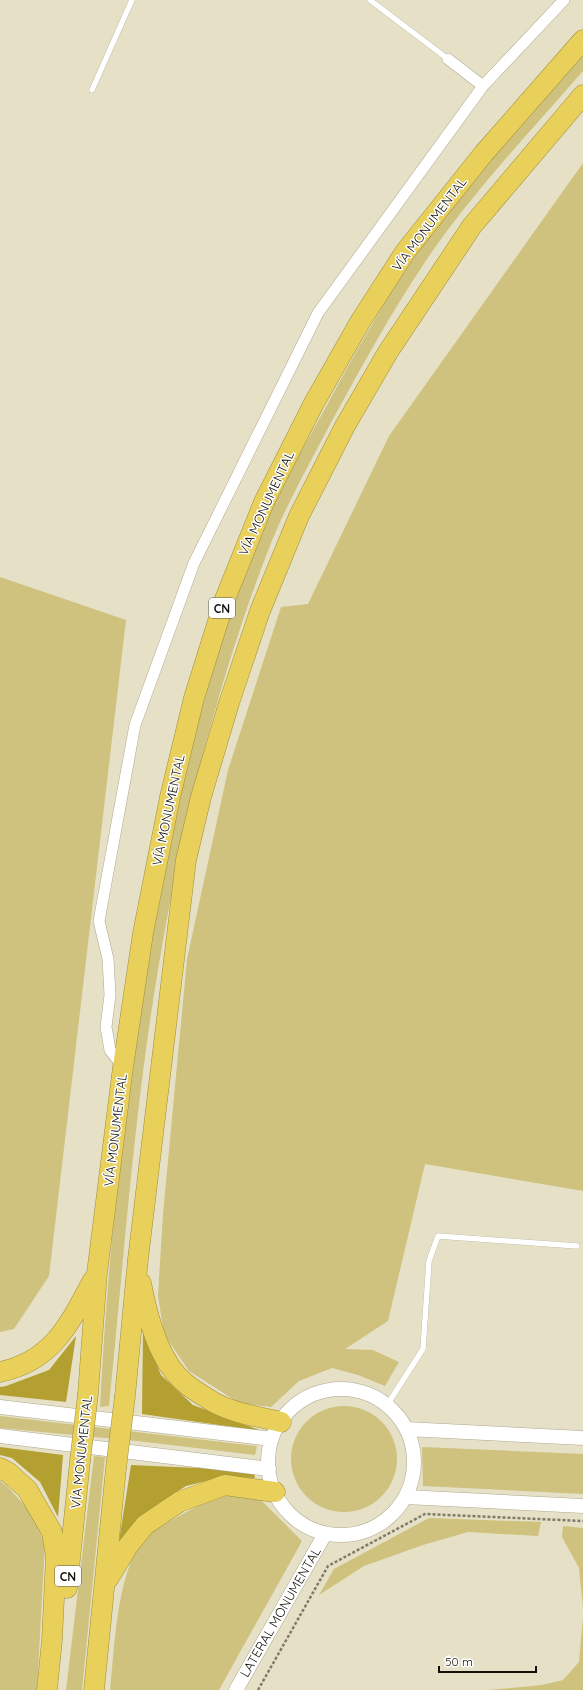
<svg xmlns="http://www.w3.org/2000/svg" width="583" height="1690" viewBox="0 0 583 1690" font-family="Quicksand,sans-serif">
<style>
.green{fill:#cfc17e}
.forest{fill:#b49f31}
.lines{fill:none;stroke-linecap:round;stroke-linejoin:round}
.service-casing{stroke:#ada88f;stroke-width:6}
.minor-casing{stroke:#ada88f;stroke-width:12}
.tertiary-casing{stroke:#ada88f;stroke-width:15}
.motorway-casing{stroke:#9d8d3e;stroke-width:21}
.path{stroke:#7e7b69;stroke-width:2.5;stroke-dasharray:3 2;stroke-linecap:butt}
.service{stroke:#fff;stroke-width:5.5}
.minor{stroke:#fff;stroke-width:11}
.tertiary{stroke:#fff;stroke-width:14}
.motorway{stroke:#e8d05b;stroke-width:20}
.motorway-bridge-casing{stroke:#9d8d3e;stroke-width:21;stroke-linecap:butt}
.motorway-bridge{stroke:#e8d05b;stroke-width:20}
.labels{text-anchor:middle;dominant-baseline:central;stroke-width:3;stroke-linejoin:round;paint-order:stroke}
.shield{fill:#fff;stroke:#5a5852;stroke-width:1}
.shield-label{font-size:12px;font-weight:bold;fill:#131108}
.street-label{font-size:13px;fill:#131108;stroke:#fff}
</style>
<rect width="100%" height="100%" fill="#e6e1c6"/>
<path class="green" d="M583 54V71C530 132 470 195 425 262 391 313 362 366 333 419 312 459 288 501 271 543 218 678 183 821 159 964 134 1110 124 1259 109 1406L100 1407C109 1235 128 1062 158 892 164 861 172 830 180 799 200 710 224 621 259 537 278 492 303 448 327 405 354 355 381 306 413 259 462 187 526 120 583 54Z
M583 163V1191L425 1164 388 1321 345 1349 373 1350 399 1362 385 1386 358 1375 332 1368 299 1381 271 1407 239 1403 189 1371 164 1334 158 1296 163 1214 187 959 228 770 281 607 308 604 389 436Z
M0 577 126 620 49 1276 14 1329 0 1332Z
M291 1459a53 53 0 1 1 106 0a53 53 0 1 1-106 0Z
M0 1416 257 1446 255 1455 137 1441 0 1428Z
M422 1447 583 1454V1494L423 1486Z
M94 1456 105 1457 82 1690H66Z
M0 1481 6 1485 30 1511 45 1543 37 1690H0Z
M222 1494 260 1499 302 1541 219 1690H110C115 1646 116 1573 145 1537 148 1533 155 1530 160 1527 180 1515 201 1504 222 1494Z
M429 1518 541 1522 538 1536 468 1532 423 1545 364 1566 319 1595 334 1569Z
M563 1526 583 1528V1608L579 1568 562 1537Z
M583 1617V1690H488L542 1685 563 1680 579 1662Z"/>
<path class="forest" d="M143 1331 161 1375 193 1405 262 1431 142 1414Z
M76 1336 66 1402 0 1395V1387L6 1386 49 1370Z
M0 1447 63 1455 58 1517 40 1482 12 1458 0 1455Z
M131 1465 220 1469 254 1473 255 1478 222 1477 186 1486 150 1509 119 1541Z"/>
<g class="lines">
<g class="service-casing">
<path id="service" d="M370 0 448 59
M92 90 132 0
M387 1405 423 1349 429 1261 438 1236 577 1246"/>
</g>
<g class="minor-casing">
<path id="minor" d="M448 59 483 86
M123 1067 110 1050 106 1027 110 995 108 959 99 921 135 725 194 563 318 313 483 86 564 0"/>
</g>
<g class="tertiary-casing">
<path id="tertiary" d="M268 1462a73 73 0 1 1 146 0a73 73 0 1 1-146 0Z
M0 1407 272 1439
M406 1429 583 1438
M0 1436 269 1469
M406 1497 583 1506
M236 1690 325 1534"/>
</g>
<g class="motorway-casing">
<path id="motorway" d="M141 1283C147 1315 158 1361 185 1383 193 1390 204 1396 213 1402 233 1413 259 1417 281 1422
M0 1372C53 1361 70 1323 93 1280
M88 1394 97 1273 123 1067 143 933 170 797 194 698 225 599 264 502 314 403 360 322 405 252 484 153 583 40
M125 1396 138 1259 186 860 201 797 229 703 260 611 299 516 345 426 388 352 472 226 583 95
M0 1468 9 1473 27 1489 52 1532 56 1557 52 1640 47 1690
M108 1579 128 1546 145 1525 179 1502 225 1485 275 1492
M67 1588 80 1461
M94 1690 116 1468"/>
</g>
<path class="path" d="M258 1690 328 1566 425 1514 583 1521"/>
<use href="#service" class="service"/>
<use href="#minor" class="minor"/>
<use href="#tertiary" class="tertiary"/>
<use href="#motorway" class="motorway"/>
<g class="motorway-bridge-casing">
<path id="motorway-bridge" d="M80 1461 88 1394
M116 1468 125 1396"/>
</g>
<use href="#motorway-bridge" class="motorway-bridge"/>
</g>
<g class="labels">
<g class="shield">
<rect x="209" y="598" width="26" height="20" rx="3"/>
<rect x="55" y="1566" width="26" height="20" rx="3"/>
</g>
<g class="shield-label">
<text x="222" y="608">CN</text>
<text x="68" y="1576">CN</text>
</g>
<g class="street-label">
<text transform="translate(429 224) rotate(-53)">VÍA MONUMENTAL</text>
<text transform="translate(266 503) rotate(-65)">VÍA MONUMENTAL</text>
<text transform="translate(168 810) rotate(-78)">VÍA MONUMENTAL</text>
<text transform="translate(115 1130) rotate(-83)">VÍA MONUMENTAL</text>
<text transform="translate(81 1452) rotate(-84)">VÍA MONUMENTAL</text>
<text transform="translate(280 1612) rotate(-60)">LATERAL MONUMENTAL</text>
</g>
</g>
<path d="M439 1666v6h97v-6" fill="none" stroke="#131108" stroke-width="2"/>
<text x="445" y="1666" font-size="12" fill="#131108" stroke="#ffffff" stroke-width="3" paint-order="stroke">50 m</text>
</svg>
